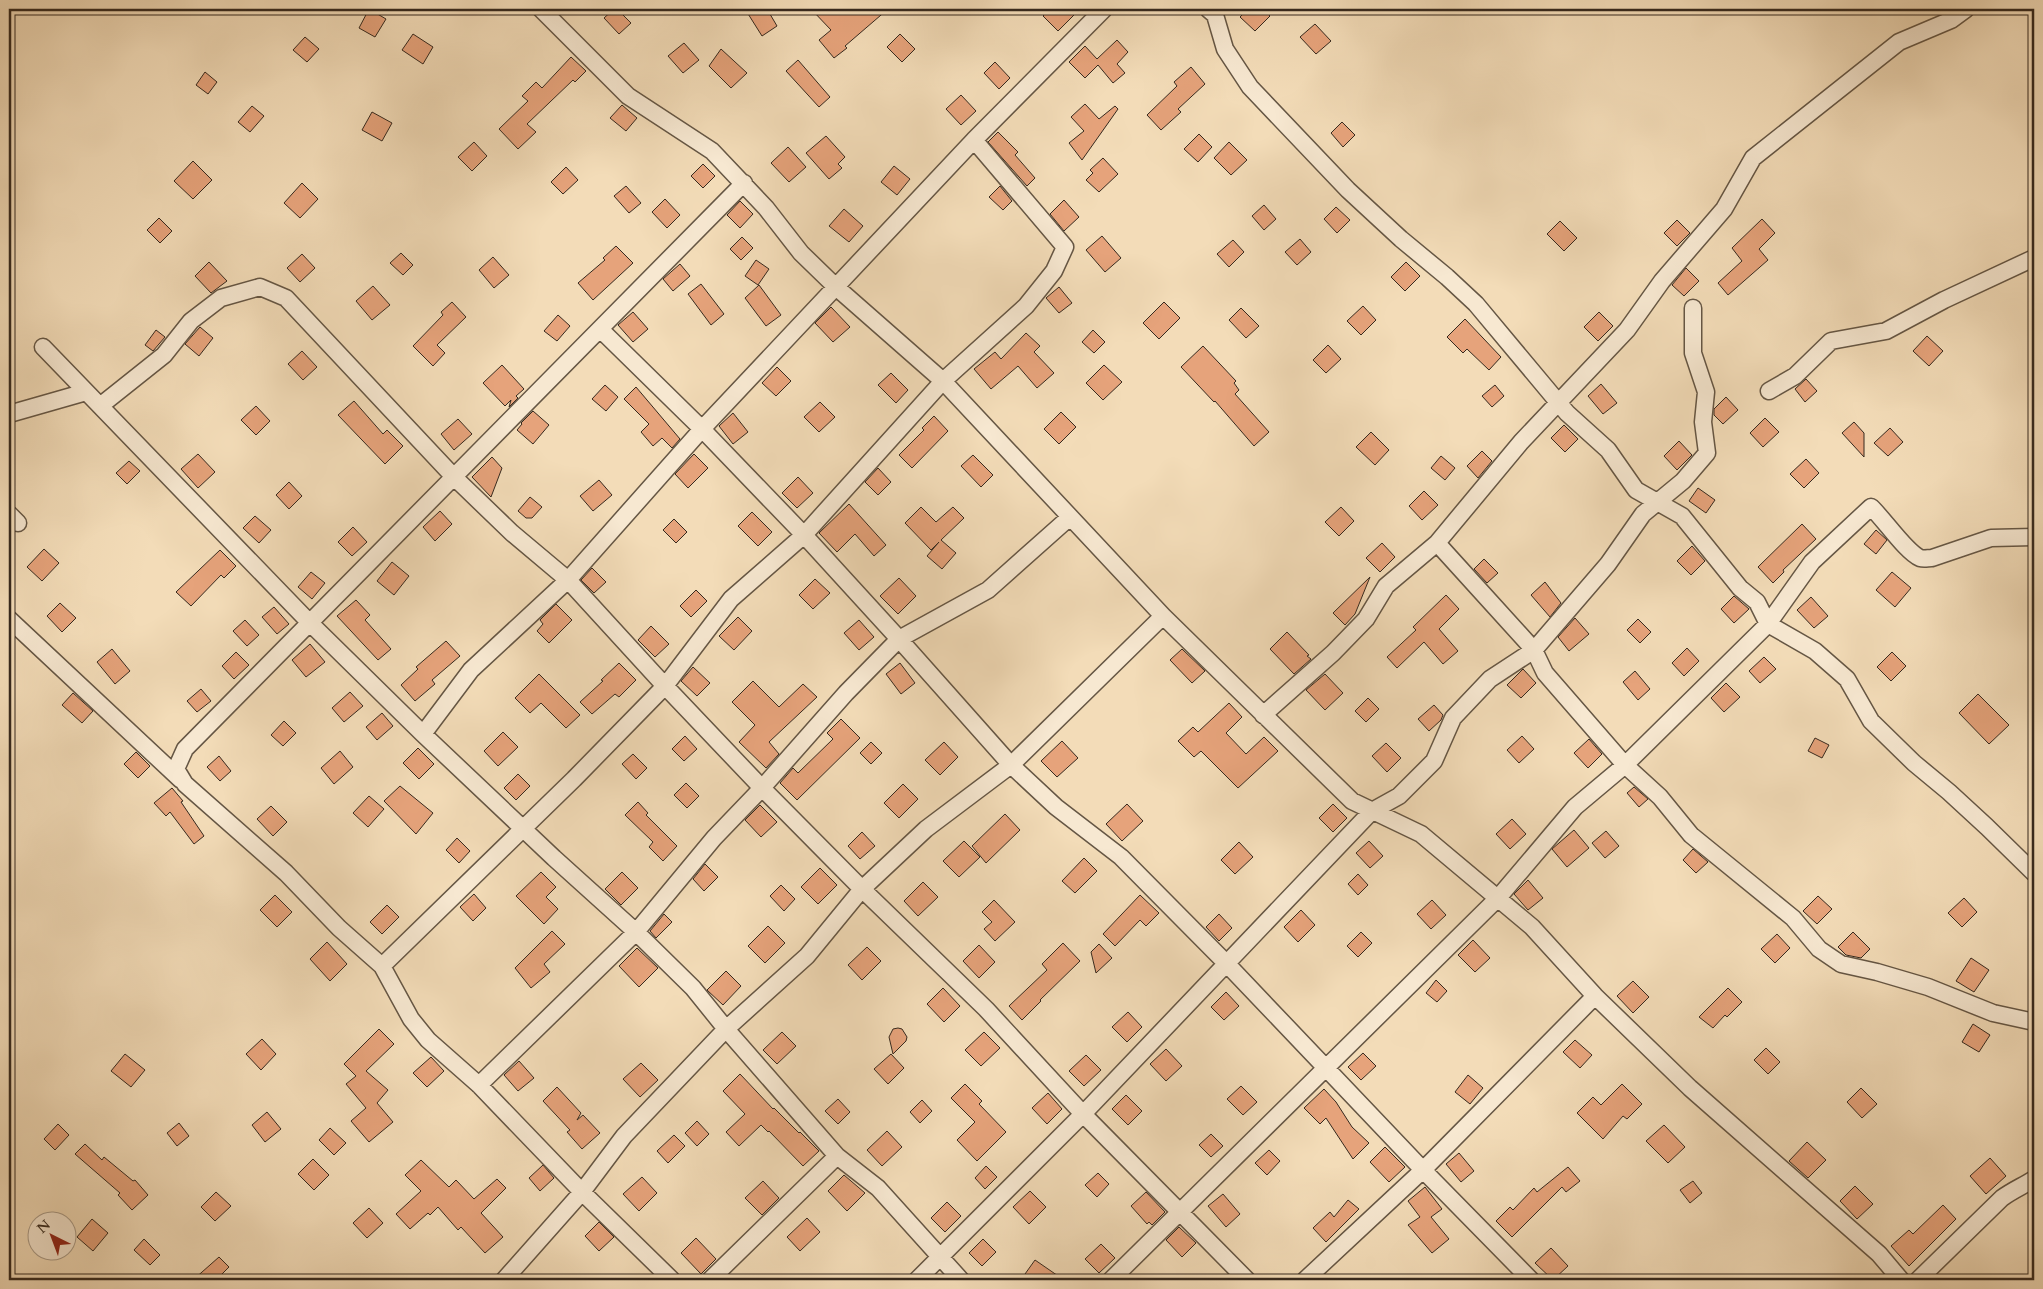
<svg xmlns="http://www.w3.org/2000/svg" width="2043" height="1289" viewBox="0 0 2043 1289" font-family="Cardo,serif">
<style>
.building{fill:#e6a37b;stroke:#36291e}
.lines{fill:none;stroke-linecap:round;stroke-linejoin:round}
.street-casing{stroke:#655644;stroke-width:19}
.street{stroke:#f7e8d1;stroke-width:16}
</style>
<rect width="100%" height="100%" fill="#f3dcb8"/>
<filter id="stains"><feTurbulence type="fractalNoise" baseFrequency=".004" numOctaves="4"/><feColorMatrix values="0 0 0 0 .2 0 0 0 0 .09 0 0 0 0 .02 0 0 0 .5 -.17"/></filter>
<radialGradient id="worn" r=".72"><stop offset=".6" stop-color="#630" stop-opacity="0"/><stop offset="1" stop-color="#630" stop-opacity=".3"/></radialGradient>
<path class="building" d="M369 9 386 19 375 37 359 28Z
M614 9H617L631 23 619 34 604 18Z
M745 9H767L777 26 762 36Z
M811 9H888L845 46 847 48 834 58 819 40 831 30Z
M1050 9H1080L1058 31 1043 16Z
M1248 9H1263L1270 16 1255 31 1240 17Z
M1315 24 1331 41 1316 54 1300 37Z
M413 34 433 47 423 64 402 50Z
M900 34 915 49 902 62 887 47Z
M305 37 319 49 307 62 293 50Z
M1117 40 1128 52 1117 64 1125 73 1113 83 1098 65 1085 78 1069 62 1085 46 1097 59Z
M684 43 699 60 683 73 668 56Z
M721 49 747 73 731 88 709 66Z
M571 57 586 71 575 82 573 80 527 124 536 132 518 149 499 129 528 101 522 96 536 82 542 88Z
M798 60 830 97 819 107 786 71Z
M995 62 1010 78 999 89 984 73Z
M1191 67 1205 84 1178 109 1181 112 1161 130 1147 115 1177 86 1174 82Z
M205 72 217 82 208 94 196 85Z
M961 95 976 111 961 125 946 109Z
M1085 104 1099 119 1115 106 1118 109 1082 160 1069 143 1084 131 1071 117Z
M622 105 637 118 626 131 610 118Z
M252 106 264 116 250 132 238 122Z
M372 112 392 123 382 141 362 130Z
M1342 122 1355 135 1343 147 1331 133Z
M998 132 1018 152 1015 155 1035 178 1027 186 988 142Z
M1199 134 1212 147 1198 162 1184 149Z
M826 136 845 157 838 164 842 168 829 179 806 153Z
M474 142 487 156 472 171 458 157Z
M1229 142 1247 160 1231 175 1214 158Z
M788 147 806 167 789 182 771 163Z
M1103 158 1118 174 1099 192 1086 180 1093 173 1090 170Z
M193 161 212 180 193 199 174 181Z
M703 164 715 176 703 188 691 176Z
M894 166 910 179 897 195 881 182Z
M566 167 578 180 563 194 551 182Z
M302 183 318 199 300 218 284 203Z
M626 186 641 203 629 213 614 196Z
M1000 186 1012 201 1003 210 989 197Z
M665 199 680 215 667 228 652 212Z
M1064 200 1079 217 1064 231 1050 214Z
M740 201 753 214 740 228 727 215Z
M1264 205 1276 219 1264 230 1252 216Z
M1336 207 1350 220 1337 233 1324 219Z
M844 209 863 226 849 242 829 226Z
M159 218 172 231 160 243 147 230Z
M1762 219 1775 233 1759 249 1768 260 1728 295 1718 283 1742 261 1732 248Z
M1677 220 1690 233 1677 246 1664 233Z
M1560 221 1577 238 1564 251 1547 234Z
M1102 236 1121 258 1105 272 1086 250Z
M742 237 753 248 741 260 730 249Z
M1300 239 1311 252 1297 265 1285 252Z
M1233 240 1244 252 1229 267 1217 254Z
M616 246 633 263 593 300 578 283 605 260 603 258Z
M401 253 413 265 403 275 390 263Z
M302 254 315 268 300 282 287 268Z
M493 257 509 275 494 288 479 270Z
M756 260 769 269 758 285 745 276Z
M209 262 227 281 211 293 195 276Z
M1406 262 1420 276 1405 291 1391 277Z
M680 264 690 276 673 291 663 279Z
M1686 268 1699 281 1684 296 1672 285Z
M701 284 724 314 711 325 688 294Z
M759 285 781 315 766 326 745 298Z
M373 286 390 305 372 320 356 301Z
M1059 287 1072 303 1059 313 1046 298Z
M452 302 466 317 437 345 445 353 433 366 413 346 443 315 441 312Z
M1164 302 1180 318 1159 339 1143 323Z
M1363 306 1376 320 1361 335 1347 321Z
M831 307 850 327 833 342 815 323Z
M1241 308 1259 326 1246 338 1229 320Z
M633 312 648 329 633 342 618 325Z
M1599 312 1613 326 1598 341 1584 327Z
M558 315 570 326 557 341 544 331Z
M1465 319 1501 357 1489 370 1467 349 1463 353 1447 337Z
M200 327 213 338 199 356 185 344Z
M156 330 165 337 153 351 145 345Z
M1093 330 1105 342 1094 353 1082 342Z
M1026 333 1040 346 1034 352 1054 373 1037 388 1018 366 991 389 974 369 995 352 1001 359Z
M1927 336 1943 351 1929 366 1913 351Z
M1328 345 1341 359 1326 373 1313 360Z
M1203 346 1236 381 1234 383 1239 390 1235 394 1269 432 1254 446 1215 401 1214 402 1181 367Z
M302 351 317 367 303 380 288 364Z
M502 365 524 389 516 396 518 398 509 407 511 400 505 406 483 383Z
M1104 365 1122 382 1103 400 1086 383Z
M777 367 791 381 776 396 762 383Z
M891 373 908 390 896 403 878 385Z
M1806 379 1817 391 1805 402 1795 389Z
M1601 384 1617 403 1603 414 1588 396Z
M605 385 618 397 606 411 592 399Z
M1495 385 1504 396 1492 407 1482 396Z
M636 387 680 439 672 448 662 438 653 446 641 432 649 424 624 399Z
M1726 397 1738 410 1723 424 1714 415V409Z
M354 401 383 434 387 430 403 446 385 464 338 415Z
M820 402 835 417 819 432 804 417Z
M256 406 270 421 256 435 241 420Z
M533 411 549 425 533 444 517 430 522 424 521 423Z
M1061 412 1076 427 1059 444 1044 429Z
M733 413 748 432 733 444 719 426Z
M934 416 948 431 912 468 899 455 924 430 922 428Z
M1765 418 1779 432 1763 447 1750 433Z
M458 419 472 434 454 450 441 434Z
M1854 422 1864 433V457L1842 433Z
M1564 425 1578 439 1565 452 1551 438Z
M1890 428 1903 442 1888 456 1874 443Z
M1371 432 1389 450 1375 465 1356 447Z
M1679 441 1692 455 1677 470 1664 456Z
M1482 451 1492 461 1478 478 1467 466Z
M198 454 215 472 198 488 181 469Z
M694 454 708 468 688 488 675 474Z
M973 455 993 475 981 487 961 466Z
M1441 456 1455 468 1445 480 1431 468Z
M492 457 502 468 491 497 472 477Z
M1806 459 1819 473 1804 488 1790 474Z
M129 461 140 471 127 484 116 473Z
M878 468 891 482 878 495 865 482Z
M798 477 813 493 797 508 782 493Z
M599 480 612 495 593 511 580 496Z
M289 482 302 496 289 509 276 495Z
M1698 488 1715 500 1706 513 1689 501Z
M1424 491 1438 505 1422 520 1409 506Z
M530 497 542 507 532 518H526L518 511Z
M849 504 886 545 874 556 855 534 837 552 819 533Z
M921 507 936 522 953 507 964 518 941 540 956 553 942 569 927 556 939 542 931 550 905 523Z
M1341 507 1354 521 1339 536 1325 522Z
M440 511 452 524 435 541 423 527Z
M752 512 772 532 758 546 738 526Z
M255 516 271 530 259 543 243 528Z
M674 519 687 532 676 543 663 530Z
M1802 524 1816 539 1783 570 1784 572 1773 583 1758 567Z
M353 527 367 542 352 556 338 542Z
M1876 530 1887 540 1876 554 1864 544Z
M1382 543 1395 557 1380 572 1366 558Z
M1692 546 1705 561 1691 575 1677 561Z
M44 549 59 563 42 581 27 567Z
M220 550 236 566 224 578 221 575 191 606 176 592Z
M1484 559 1498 573 1487 583 1474 569Z
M392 562 409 576 394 595 377 581Z
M592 568 606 582 594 593 581 580Z
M311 572 325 583 312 599 298 587Z
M1892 572 1911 588 1895 607 1876 590Z
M1370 577 1355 614 1345 625 1333 613Z
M899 578 916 596 898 614 880 596Z
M815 579 830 593 813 609 799 595Z
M1545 582 1561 603 1550 617 1531 595Z
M696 590 707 601 691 617 680 606Z
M1446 595 1459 609 1439 629 1458 651 1443 664 1424 642 1397 668 1387 657 1416 630 1413 627Z
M1734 596 1749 609 1734 623 1721 609Z
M1811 597 1828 616 1814 628 1797 610Z
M356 600 370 615 365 620 391 649 378 660 337 616Z
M60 603 76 618 62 632 47 616Z
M556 604 572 620 549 643 537 631 543 624 540 620Z
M274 607 289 624 277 634 262 617Z
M738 617 752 631 734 650 719 636Z
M1575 618 1589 634 1569 651 1558 637Z
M1638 619 1651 632 1640 643 1627 630Z
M245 620 259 635 247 646 233 631Z
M859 620 874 637 859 650 844 633Z
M651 626 669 644 655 657 638 640Z
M1287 632 1309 655 1307 656 1311 659 1294 674 1270 649Z
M446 641 460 656 432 680 435 684 415 701 401 685 418 669 416 667Z
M310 644 325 662 306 677 292 660Z
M1687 648 1699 661 1684 676 1672 663Z
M112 649 130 671 115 684 97 662Z
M1182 649 1205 671 1192 683 1170 660Z
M236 652 249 665 234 679 222 666Z
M1892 652 1906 666 1891 681 1877 667Z
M1764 657 1776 669 1760 683 1749 671Z
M619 663 636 680 619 697 615 694 592 714 580 702 603 681 601 680Z
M900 663 915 683 901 694 886 674Z
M693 667 710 683 697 696 681 681Z
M1523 669 1536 683 1521 698 1507 685Z
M1635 671 1650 689 1638 700 1623 682Z
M539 674 580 715 566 728 541 703 530 713 515 698Z
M1325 674 1343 693 1325 710 1306 690Z
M753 681 779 707 803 684 817 697 769 742 779 754 766 768 739 742 755 725 732 702Z
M1726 683 1740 697 1724 712 1711 698Z
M201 689 211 701 197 712 187 701Z
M350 692 363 706 344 722 332 708Z
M73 693 93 711 82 723 62 705Z
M1978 694 2009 725 1989 744 1959 713Z
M1368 698 1379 709 1366 722 1355 711Z
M1229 703 1242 717 1226 733 1246 754 1264 737 1278 751 1238 788 1201 751 1194 757 1178 741 1193 727 1198 732Z
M1434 705 1443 715 1441 720 1429 731 1418 719Z
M382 713 393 726 377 740 366 727Z
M841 719 860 738 797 800 780 783 793 768 798 773 833 739 827 733Z
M284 721 296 733 283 746 271 735Z
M503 732 518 747 498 766 484 751Z
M685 736 697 749 684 761 672 749Z
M1522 736 1534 749 1519 763 1507 750Z
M1815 738 1829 745 1822 758 1808 751Z
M1589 739 1602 754 1588 768 1574 753Z
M1062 741 1078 758 1057 777 1041 761Z
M871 742 882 753 871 764 860 753Z
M944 742 958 757 940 775 925 760Z
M1386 743 1401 758 1387 772 1372 756Z
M418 748 434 764 419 779 403 763Z
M340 751 353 767 334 784 321 768Z
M136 752 150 766 138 778 124 764Z
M633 754 647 768 636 779 622 764Z
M219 756 231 771 220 781 207 767Z
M518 774 530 786 516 800 504 788Z
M686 783 699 796 687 808 674 795Z
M903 784 918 799 899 818 884 803Z
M400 786 433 813 416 834 384 801Z
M1634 787 1648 799 1639 807 1627 793Z
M172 788 183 801 181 802 204 836 194 844 170 812 166 816 154 803Z
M369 796 384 809 368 827 353 813Z
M638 802 648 813 646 815 677 846 663 861 649 847 653 842 625 815Z
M1127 804 1143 821 1122 841 1106 824Z
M1333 804 1347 818 1333 832 1319 818Z
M760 805 777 822 761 837 745 820Z
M271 806 287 822 273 836 257 819Z
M1005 814 1020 830 986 863 972 846Z
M1512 819 1526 834 1510 849 1496 834Z
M1574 830 1589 848 1567 867 1552 849Z
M1606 831 1619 846 1605 858 1592 843Z
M862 832 875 846 860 859 848 846Z
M457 838 470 851 459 863 446 850Z
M964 841 980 857 959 877 943 861Z
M1369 841 1383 856 1370 868 1356 853Z
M1239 842 1253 857 1235 874 1221 860Z
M1693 849 1708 862 1696 873 1683 860Z
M1084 858 1097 871 1075 893 1062 881Z
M705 864 718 877 704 891 693 879Z
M820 868 837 885 818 904 801 887Z
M541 872 556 887 546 897 558 909 544 924 516 896Z
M622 872 638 888 621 905 605 889Z
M1358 874 1368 885 1358 895 1348 884Z
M1528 880 1543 898 1528 910 1514 894Z
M923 882 938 897 918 916 904 901Z
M781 885 795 899 784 911 770 896Z
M474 894 486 908 473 921 460 907Z
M275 895 292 912 277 927 260 910Z
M1140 895 1159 913 1146 926 1140 920 1115 946 1103 934Z
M1818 896 1832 909 1817 924 1803 911Z
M1964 898 1977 912 1962 927 1948 913Z
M994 900 1015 922 995 941 984 929 992 922 982 912Z
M1432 900 1446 915 1431 929 1417 914Z
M387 905 399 917 382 934 370 922Z
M1301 910 1315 925 1298 942 1284 927Z
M664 914 672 922 656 938 650 931Z
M1219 914 1232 928 1219 941 1206 927Z
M768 926 785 943 765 963 748 946Z
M552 931 565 944 544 964 550 972 531 988 515 968Z
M1361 932 1372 943 1358 957 1347 946Z
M1853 932 1870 949 1861 958 1846 955 1838 947Z
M1777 934 1790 948 1775 963 1761 949Z
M1473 940 1490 958 1475 972 1458 955Z
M327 942 347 964 330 981 310 959Z
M1063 943 1080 961 1040 1000 1041 1001 1022 1020 1009 1006 1047 970 1042 964Z
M1099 944 1112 958 1096 973 1091 952Z
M979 945 995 962 979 978 963 961Z
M867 947 881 961 862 980 848 965Z
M637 948 658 968 639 987 619 966Z
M1971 958 1989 970 1974 992 1956 981Z
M726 971 741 986 723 1005 707 990Z
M1436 980 1447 991 1437 1002 1426 993Z
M1633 981 1649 997 1633 1013 1617 996Z
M943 988 960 1006 944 1022 927 1004Z
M1728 988 1742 1002 1727 1017 1725 1015 1713 1028 1699 1017Z
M1226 992 1239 1006 1224 1020 1211 1007Z
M1128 1012 1142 1027 1127 1042 1112 1027Z
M1973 1024 1990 1035 1979 1052 1962 1042Z
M898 1028 902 1029 907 1037 906 1041 893 1054 889 1037 893 1029Z
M379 1029 394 1044 366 1071 388 1090 377 1103 393 1122 369 1142 351 1121 366 1108 346 1084 356 1076 344 1064Z
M782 1032 796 1046 777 1064 763 1050Z
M984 1032 1000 1048 981 1066 965 1050Z
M262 1039 276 1054 261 1070 246 1054Z
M1575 1040 1592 1055 1580 1068 1563 1052Z
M1766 1048 1780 1062 1768 1074 1754 1060Z
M1166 1049 1182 1066 1166 1081 1150 1064Z
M1363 1053 1376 1066 1361 1080 1348 1067Z
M125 1054 145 1070 131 1087 111 1071Z
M891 1054 904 1068 888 1084 874 1069Z
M1086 1055 1101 1070 1084 1086 1069 1071Z
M431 1057 444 1071 427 1087 413 1073Z
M519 1061 534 1078 518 1091 504 1075Z
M641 1063 658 1080 640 1097 623 1079Z
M740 1074 773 1109 774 1108 799 1133 800 1132 819 1151 803 1166 769 1131 768 1132 761 1125 739 1146 726 1132 745 1114 723 1091Z
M1468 1075 1483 1088 1470 1104 1455 1092Z
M965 1084 982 1101 979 1104 1006 1132 977 1161 957 1140 975 1122 951 1098Z
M1622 1084 1642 1104 1627 1119 1623 1116 1603 1139 1577 1113 1593 1097 1601 1105Z
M1241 1086 1257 1102 1243 1115 1227 1099Z
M557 1087 581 1113 577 1120 583 1115 600 1133 582 1149 567 1132 570 1130 543 1101Z
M1861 1088 1877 1104 1862 1118 1847 1102Z
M1324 1089 1336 1102 1352 1127 1369 1143 1353 1159 1326 1118 1320 1124 1304 1108Z
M1048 1093 1062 1109 1047 1124 1032 1108Z
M1126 1095 1142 1111 1128 1125 1112 1109Z
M838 1099 850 1112 838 1124 825 1111Z
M922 1100 932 1111 920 1123 910 1112Z
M267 1112 281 1129 265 1142 252 1125Z
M697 1121 709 1134 697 1146 685 1133Z
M179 1123 189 1136 177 1146 167 1133Z
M58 1124 69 1135 55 1150 44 1139Z
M1664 1125 1685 1147 1668 1163 1646 1141Z
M330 1128 346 1143 334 1155 319 1140Z
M887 1131 902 1147 882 1166 867 1150Z
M1211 1134 1223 1146 1211 1157 1199 1145Z
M674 1135 685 1146 668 1163 657 1151Z
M1807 1142 1826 1160 1808 1178 1789 1161Z
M85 1144 102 1160 104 1157 133 1181 135 1180 148 1195 132 1210 118 1195 120 1193 75 1154Z
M1385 1147 1405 1167 1389 1182 1370 1162Z
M1269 1150 1280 1161 1267 1175 1255 1163Z
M1459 1153 1474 1171 1461 1182 1446 1164Z
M1990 1158 2006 1176 1986 1194 1970 1176Z
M313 1159 329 1175 314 1190 298 1174Z
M421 1160 449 1187 456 1180 474 1199 497 1179 506 1188 481 1213 503 1237 485 1253 461 1227 458 1230 438 1207 430 1215 428 1213 410 1229 396 1214 421 1191 405 1175Z
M543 1165 554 1178 540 1191 529 1178Z
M986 1166 997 1177 985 1189 975 1178Z
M1568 1167 1580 1181 1566 1192 1562 1187 1512 1237 1496 1221 1510 1207 1513 1210 1534 1188 1537 1192Z
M1098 1173 1109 1184 1097 1197 1085 1185Z
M844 1175 865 1193 847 1211 828 1191Z
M642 1177 657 1193 639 1211 623 1194Z
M763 1181 779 1198 762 1215 745 1198Z
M1693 1181 1702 1193 1690 1203 1680 1190Z
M1855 1186 1873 1204 1857 1219 1840 1201Z
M1425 1187 1442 1209 1431 1217 1449 1239 1432 1253 1408 1225 1420 1217 1408 1201Z
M1030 1191 1046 1207 1029 1224 1013 1207Z
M216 1192 231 1206 215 1221 201 1207Z
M1146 1192 1165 1212 1152 1225 1149 1222 1147 1224 1131 1206Z
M1223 1194 1240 1214 1226 1227 1208 1206Z
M1348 1200 1359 1209 1326 1242 1313 1228 1330 1212 1334 1217Z
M947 1202 961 1216 945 1232 931 1218Z
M1943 1205 1956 1219 1909 1266 1891 1246 1909 1230 1913 1234Z
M369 1208 383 1223 367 1238 353 1223Z
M807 1218 820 1232 800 1251 787 1237Z
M92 1219 108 1233 93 1251 77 1237Z
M599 1222 614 1237 599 1251 585 1236Z
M1179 1227 1196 1243 1182 1257 1166 1240Z
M696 1238 716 1259 701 1274 681 1253Z
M144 1239 160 1255 150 1265 134 1250Z
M983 1239 996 1252 982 1266 969 1253Z
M1101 1244 1115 1258 1099 1273 1085 1259Z
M1551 1248 1568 1266 1553 1280 1535 1263Z
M219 1257 229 1267 216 1280H193Z
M1035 1260 1064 1280H1035L1025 1274Z"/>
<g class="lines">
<g class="street-casing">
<path id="street" d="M541 9 628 96 712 151 766 208 801 253 836 287 943 381 1163 616 1352 801 1421 834 1532 927 1595 996 1690 1088 1879 1254 1901 1280
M1208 9 1215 15 1225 49 1250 87 1348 190 1401 239 1447 277 1476 304 1567 413 1608 450 1636 490 1682 516 1740 588 1757 602 1768 624 1815 651 1847 679 1871 721 1914 763 1949 792 1987 827 2034 873
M974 140 1104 9
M600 329 702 429 804 535 899 639 1011 765 1056 807 1121 857 1226 963 1423 1170 1531 1280
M43 347 310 623 423 734 554 858 636 932 693 988 726 1029 837 1156 878 1188 961 1280
M1769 391 1795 376 1831 341 1886 331 1944 300 2034 258
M100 406 164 355 191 321 221 298 260 287 286 298 454 477 512 533 568 580 665 686 762 788 862 889 986 1009 1083 1114 1247 1280
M9 414 86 392
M9 514 18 523
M1437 543 1534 650 1545 673 1625 765 1660 797 1691 835 1793 918 1819 949 1841 964 1877 972 1928 987 1993 1013 2034 1022
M9 619 181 780
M1263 715 1333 653 1366 619 1386 586 1437 543 1521 442 1627 330 1662 281 1724 209 1753 158 1899 42 1951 20 1966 9
M382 966 574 779 665 686 731 599 804 535 943 381 1026 306 1054 271 1065 247 974 140 702 429 568 580 471 670 423 734
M479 1085 636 932 714 838 762 788 846 693 899 639 988 590 1070 517
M504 1280 582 1192 624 1136 726 1029 807 956 862 889 926 829 1011 765 1163 616
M672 1280 582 1192 479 1085 428 1040 411 1019 382 966 339 928 286 873 185 784 176 769 185 749 744 183
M710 1280 837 1156
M917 1280 1083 1114 1372 811 1399 796 1434 761 1453 718 1490 679 1534 650 1608 564 1643 514 1683 481 1707 453 1703 422 1706 392 1693 353V308
M1111 1280 1498 898 1575 807 1625 765 1768 624 1812 562 1871 507C1884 519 1906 552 1920 558 1924 559 1928 558 1932 558L1991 538 2034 537
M1305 1280 1423 1170 1595 996
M1918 1280 2002 1198C2013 1190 2023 1186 2034 1179"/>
</g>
<use href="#street" class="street"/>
</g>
<rect width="2043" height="1289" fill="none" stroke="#f3dcb8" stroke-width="30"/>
<rect x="10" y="10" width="2023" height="1269" fill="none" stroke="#36291e" stroke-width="2.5"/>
<rect x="15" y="15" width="2013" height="1259" fill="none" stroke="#36291e"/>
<g transform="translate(52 1236) rotate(318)"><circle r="24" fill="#f7e8d1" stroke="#aa9c89"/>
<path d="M0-4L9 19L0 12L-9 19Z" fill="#8f2418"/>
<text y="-8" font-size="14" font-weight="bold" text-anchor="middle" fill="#36291e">N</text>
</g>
<rect width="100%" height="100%" filter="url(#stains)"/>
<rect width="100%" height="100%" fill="url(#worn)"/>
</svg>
